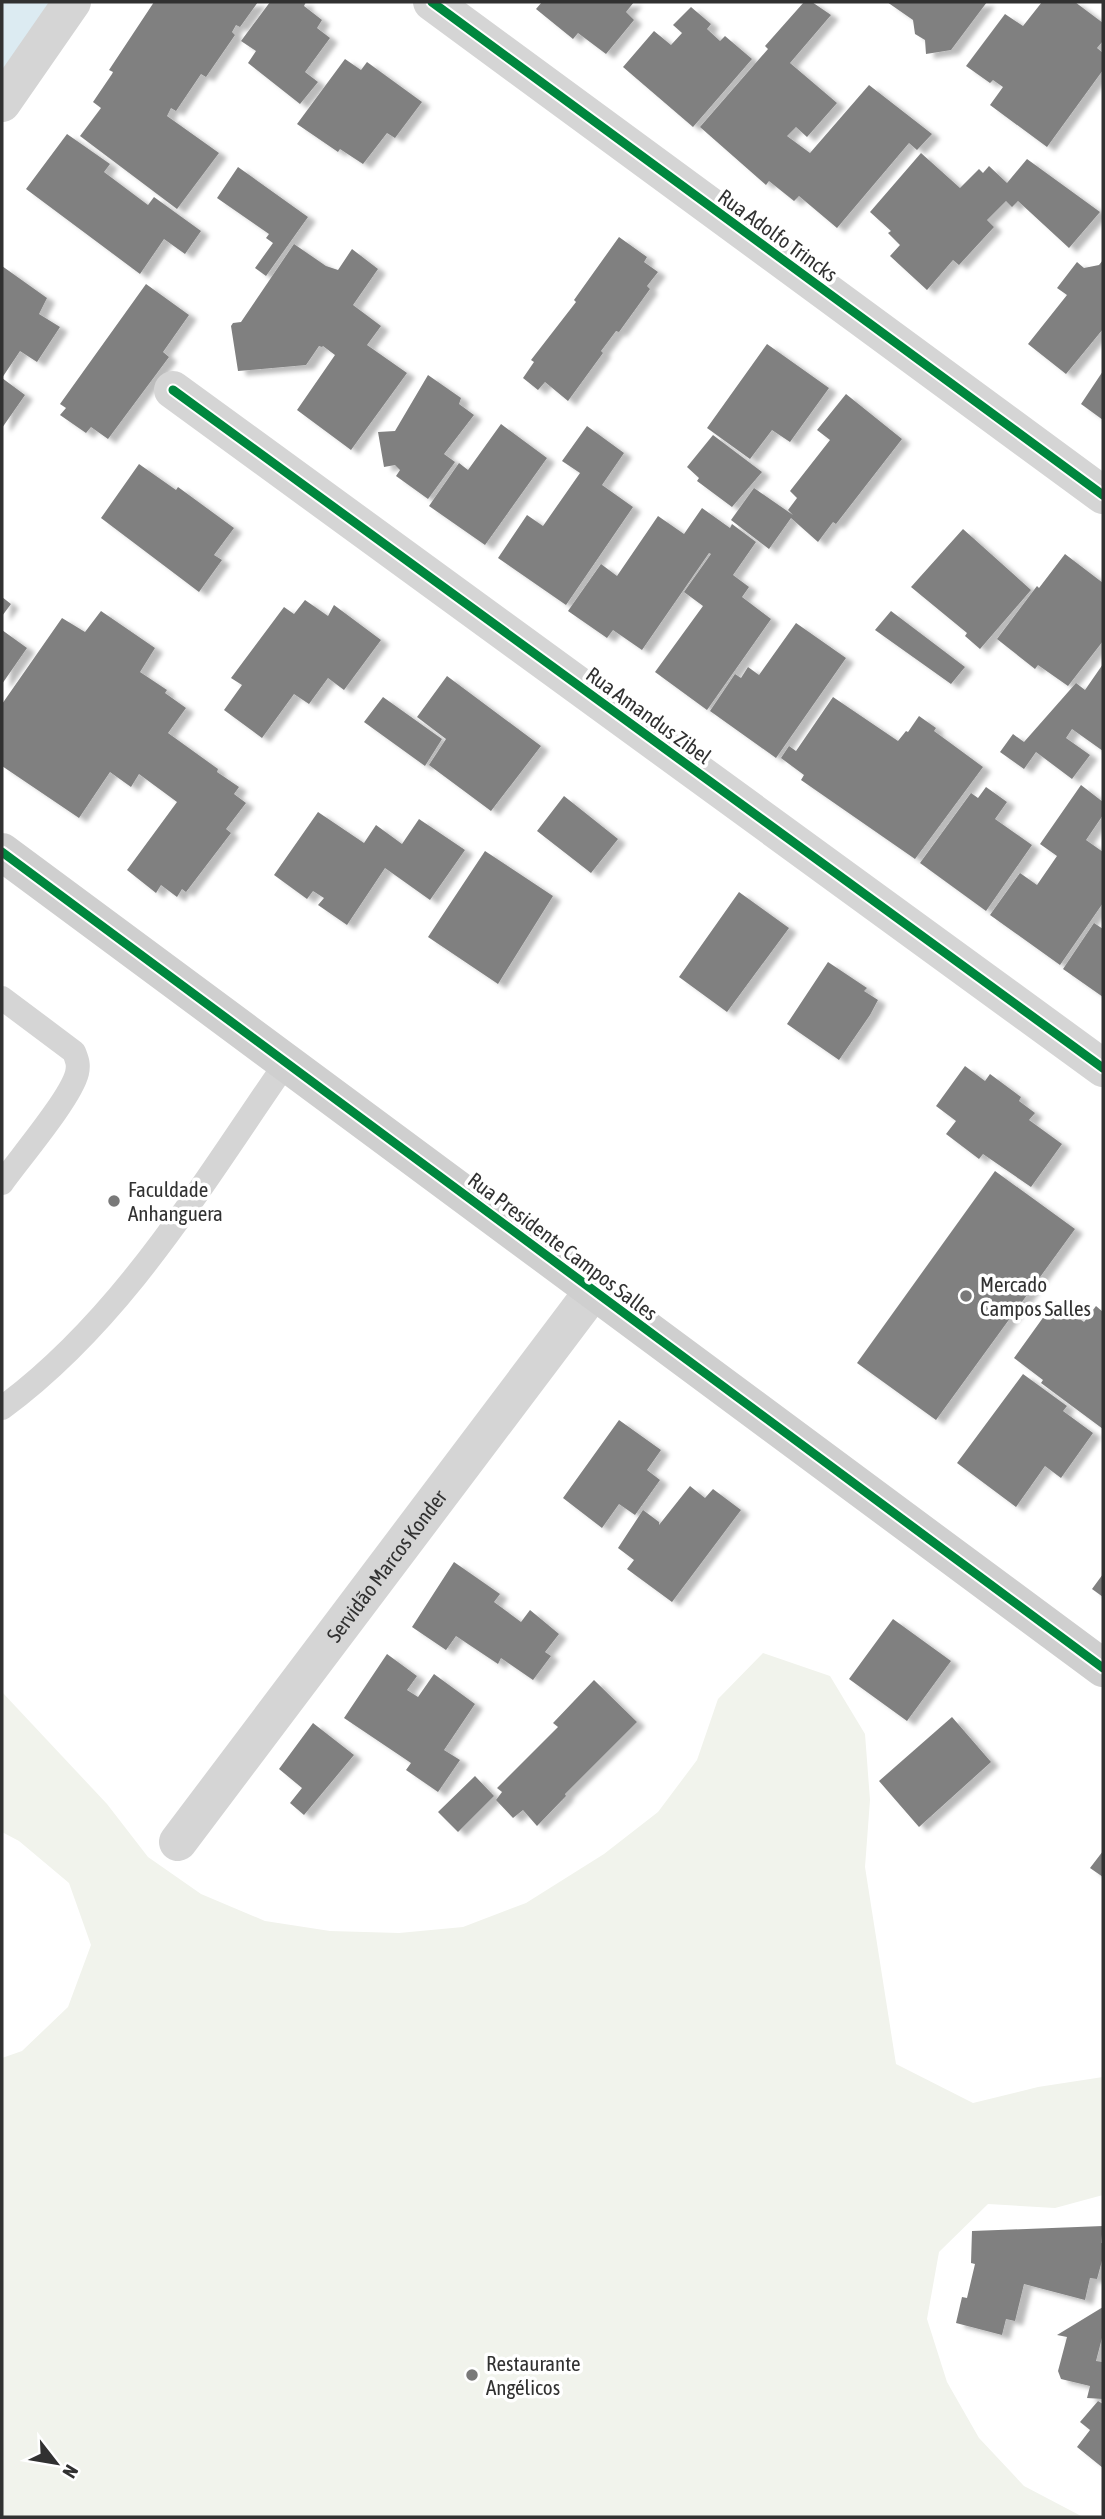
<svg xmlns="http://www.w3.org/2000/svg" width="1105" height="2519" viewBox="0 0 1105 2519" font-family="'Asap Condensed',sans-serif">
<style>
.green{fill:#f1f3ec}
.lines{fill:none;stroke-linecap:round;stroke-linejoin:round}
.river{stroke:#dcebf2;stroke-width:75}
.building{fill:#808080;filter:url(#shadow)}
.lane{stroke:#d5d5d5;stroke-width:24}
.street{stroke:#d5d5d5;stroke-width:38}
.secondary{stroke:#cfcfcf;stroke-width:38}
.cycleway-casing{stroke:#fff;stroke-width:13}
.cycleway{stroke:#00873e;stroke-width:9}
.poi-dot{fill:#797979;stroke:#fff;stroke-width:2.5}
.labels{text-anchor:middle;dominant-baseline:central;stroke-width:7;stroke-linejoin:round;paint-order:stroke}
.street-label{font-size:21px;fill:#313131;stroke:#fff}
.poi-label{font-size:21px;fill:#313131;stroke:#fff;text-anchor:start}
</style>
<defs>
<filter id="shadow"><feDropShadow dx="8" dy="4.5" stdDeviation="2" flood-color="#0004"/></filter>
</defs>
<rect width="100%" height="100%" fill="#fff"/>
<path class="green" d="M763 1653 830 1676 865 1734 870 1800 865 1867 896 2064 973 2103 1038 2087 1103 2077V2195L1055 2208 988 2204 939 2252 927 2319 947 2382 979 2438 1024 2486 1083 2517H2V2058L22 2051 68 2007 91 1945 69 1883 19 1841 2 1832V1692L107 1804 148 1857 201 1894 265 1921 330 1931 399 1933 463 1927 526 1903 604 1854 658 1812 697 1760 718 1699Z"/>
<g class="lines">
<path class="river" d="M2 67 47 2"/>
</g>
<path class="building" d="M154 2H258L240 27 236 25 232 32 235 35 206 77 201 74 176 111 171 108 167 116 219 153 177 209 80 136 101 108 93 102 112 74 113 72 109 70Z
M270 2H306L304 6 322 20 317 28 330 38 305 72 318 82 300 104 248 63 256 51 241 41Z
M542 2H634L626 12 634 20 606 54 578 33 573 39 536 9Z
M804 2H812L831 15 790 63 837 103 807 137 796 127 787 136 810 153 869 85 932 134 917 150 909 143 837 228 799 196 794 201 769 181 766 185 700 127 768 49 765 46Z
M887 2H987L951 50 926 54 925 40 915 34 913 20Z
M1042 2H1075L1103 23V41L1097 48 1103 53V70L1047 147 990 105 1003 87 993 80 990 83 966 66 1005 14 1023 26Z
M691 7 711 24 707 29 720 41 725 36 752 59 693 127 623 67 654 31 671 45 682 33 673 25Z
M345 59 361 70 367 62 422 102 395 138 387 133 363 164 340 149 338 152 297 124Z
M67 134 110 164 104 172 148 205 154 197 201 231 185 254 164 239 140 274 26 189Z
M921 153 960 188 979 169 983 173 989 166 1007 183 1027 159 1100 212 1069 248 1018 201 1012 207 1006 201 987 220 994 227 959 265 953 260 927 290 890 256 900 245 888 233 891 231 870 212Z
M238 167 308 217 266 276 255 268 273 243 266 238 269 234 217 198Z
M619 237 647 257 644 262 658 272 647 286 650 289 619 332 616 331 601 351 603 353 568 401 545 382 538 390 523 378 534 362 531 360 576 302 574 300Z
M294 244 326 266 338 270 352 249 378 269 353 305 381 326 367 345 407 373 351 450 297 410 335 355 323 346 322 347 319 346 306 365 238 371 231 326 233 323 241 322Z
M1103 260V329L1066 374 1028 344 1067 295 1057 288 1077 262 1084 268 1099 265Z
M2 266 47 298 39 314 60 327 37 362 20 351 2 378Z
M146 284 189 315 163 352 169 357 108 439 91 427 86 433 60 415 66 408 60 404Z
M767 344 829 388 790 442 772 430 750 459 707 428Z
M1103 371V420L1081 404Z
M428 375 461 398 459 404 474 415 444 454 455 462 428 499 396 476 400 470 395 465 384 467 378 432 395 431Z
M2 378 25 395 2 428Z
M846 394 902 439 836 524 833 522 818 542 791 518 769 549 731 520 754 488 793 515 788 510 797 498 790 491 830 440 817 430Z
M501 424 547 458 485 545 429 506 459 463 468 470Z
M587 426 624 453 602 485 633 507 566 605 498 558 527 515 543 526 580 473 562 461Z
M713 435 762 472 732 507 697 481 699 478 687 467Z
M139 464 176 490 178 487 234 528 214 555 222 560 199 592 101 518Z
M702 508 730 528 732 524 756 542 733 575 749 587 742 597 771 619 707 710 655 672 703 606 684 592 711 554 709 553 642 650 613 630 607 638 568 611 601 564 617 576 658 516 684 534Z
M963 529 1031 590 980 649 965 636 967 633 911 587Z
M1065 554 1103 583V641L1068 686 1038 665 1035 669 997 639 1037 586 1039 588Z
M2 597 11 604 2 616Z
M305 600 328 616 334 605 381 640 344 690 328 678 309 704 294 694 262 738 224 710 242 685 231 678 284 607 294 614Z
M101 611 155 648 140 672 167 690 165 693 186 708 168 733 218 769 217 772 239 787 234 794 246 803 226 829 231 833 186 892 182 889 177 897 161 885 156 893 127 870 177 802 139 774 131 787 110 772 79 818 2 766V704L62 618 85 632Z
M891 611 965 667 951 684 875 630Z
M796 623 846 658 776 758 710 711 735 674 741 678 748 667 759 675Z
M2 630 27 648 2 684Z
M1103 664V751L1072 729 1066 738 1090 755 1072 779 1036 752 1024 769 1000 752 1013 734 1024 742 1076 683 1085 690Z
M447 676 541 746 491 811 429 765 446 739 417 717Z
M383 697 442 739 425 766 364 722Z
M833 697 898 741 906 731 908 732 919 716 936 728 934 731 983 767 915 859 801 780 804 775 781 758 789 746 796 751Z
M1081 785 1103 802V815L1086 840 1103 852V903L1060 965 990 915 1020 873 1037 885 1057 856 1040 844Z
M986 787 1007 802 995 819 1032 845 986 911 920 863 971 793 978 798Z
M564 796 618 839 591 873 537 831Z
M318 812 364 843 376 825 402 844 419 819 465 850 430 900 385 868 347 925 318 905 324 898 313 891 307 899 274 875Z
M485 851 553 896 498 984 428 937Z
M739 892 789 928 727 1012 679 977Z
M1094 923 1103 929V997L1063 969Z
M828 962 867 988 864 991 878 1000 870 1015 839 1060 787 1024Z
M965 1066 985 1081 990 1074 1021 1097 1019 1101 1035 1113 1029 1120 1062 1144 1031 1187 983 1154 979 1159 946 1134 956 1121 936 1106Z
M995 1171 1075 1229 936 1420 857 1363Z
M1055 1301 1084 1322 1096 1306 1103 1312V1429L1041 1383 1043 1380 1014 1358Z
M1023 1374 1067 1406 1063 1411 1093 1433 1061 1478 1045 1466 1016 1507 957 1463Z
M619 1420 661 1450 647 1470 660 1480 635 1515 619 1504 602 1528 563 1498Z
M690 1486 705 1498 713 1489 741 1510 672 1602 627 1569 634 1560 618 1548 643 1510 659 1522V1525Z
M454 1562 500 1594 494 1602 521 1622 530 1610 559 1634 545 1652 551 1656 533 1680 501 1658 498 1664 456 1636 446 1650 412 1627Z
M1103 1574V1597L1092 1589Z
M893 1619 951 1661 907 1721 849 1679Z
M387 1654 417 1676 407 1690 418 1697 434 1674 475 1704 444 1750 460 1760 438 1792 406 1770 411 1763 344 1718Z
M594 1680 637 1722 565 1794 566 1796 537 1826 523 1810 513 1818 496 1800 502 1792 497 1788 558 1727 553 1723Z
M952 1717 991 1762 919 1827 879 1781Z
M313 1723 354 1755 304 1815 290 1803 302 1788 279 1769Z
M475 1776 494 1796 458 1832 438 1812Z
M1103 1851V1877L1090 1868Z
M1103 2226 1101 2243H1103V2257L1097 2279 1090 2278 1085 2300 1024 2284 1015 2321 1006 2319 1002 2335 956 2323 962 2297 967 2298 975 2264 971 2263 972 2231Z
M1103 2307V2334L1096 2361 1103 2362V2399L1087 2398 1090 2386 1061 2379 1058 2371 1067 2337 1057 2335Z
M1098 2401 1103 2404V2468L1077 2447 1090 2430 1080 2422Z"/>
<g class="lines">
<path class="lane" d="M2 998 74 1052C77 1060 79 1064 77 1073 71 1098 19 1159 2 1183
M2 1408C123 1319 202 1184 286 1063"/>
<g class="street">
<path d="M432 2 1103 495"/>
<path d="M2 103 72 2"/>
<path d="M173 390 1103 1068"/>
<path id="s1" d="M178 1842 594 1290"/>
</g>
<path class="secondary" d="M2 852 1103 1668"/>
<g class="cycleway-casing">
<path id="cycleway" d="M432 2 1103 495
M173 390 1103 1068
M2 852 1103 1668"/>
</g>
<use href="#cycleway" class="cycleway"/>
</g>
<g class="poi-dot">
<circle cx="114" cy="1201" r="7"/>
<circle cx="966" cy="1296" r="7"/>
<circle cx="472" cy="2375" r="7"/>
</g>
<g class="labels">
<g class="street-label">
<text transform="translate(778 235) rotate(36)">Rua Adolfo Trincks</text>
<text transform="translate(649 715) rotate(36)">Rua Amandus Zibel</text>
<text transform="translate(563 1246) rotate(37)">Rua Presidente Campos Salles</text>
<text stroke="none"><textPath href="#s1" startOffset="346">Servidão Marcos Konder</textPath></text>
</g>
<g class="poi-label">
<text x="128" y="1189">Faculdade<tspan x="128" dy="24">Anhanguera</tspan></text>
<text x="980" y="1284">Mercado<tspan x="980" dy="24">Campos Salles</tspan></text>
<text x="486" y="2363">Restaurante<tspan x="486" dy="24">Angélicos</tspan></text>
</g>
</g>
<rect width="1105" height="2519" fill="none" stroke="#313131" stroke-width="7"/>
<g transform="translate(56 2463) rotate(121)" stroke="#ffffff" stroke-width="5" paint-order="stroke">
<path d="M0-5L12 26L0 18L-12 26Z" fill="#313131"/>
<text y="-10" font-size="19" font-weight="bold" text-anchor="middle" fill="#313131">N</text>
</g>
</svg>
